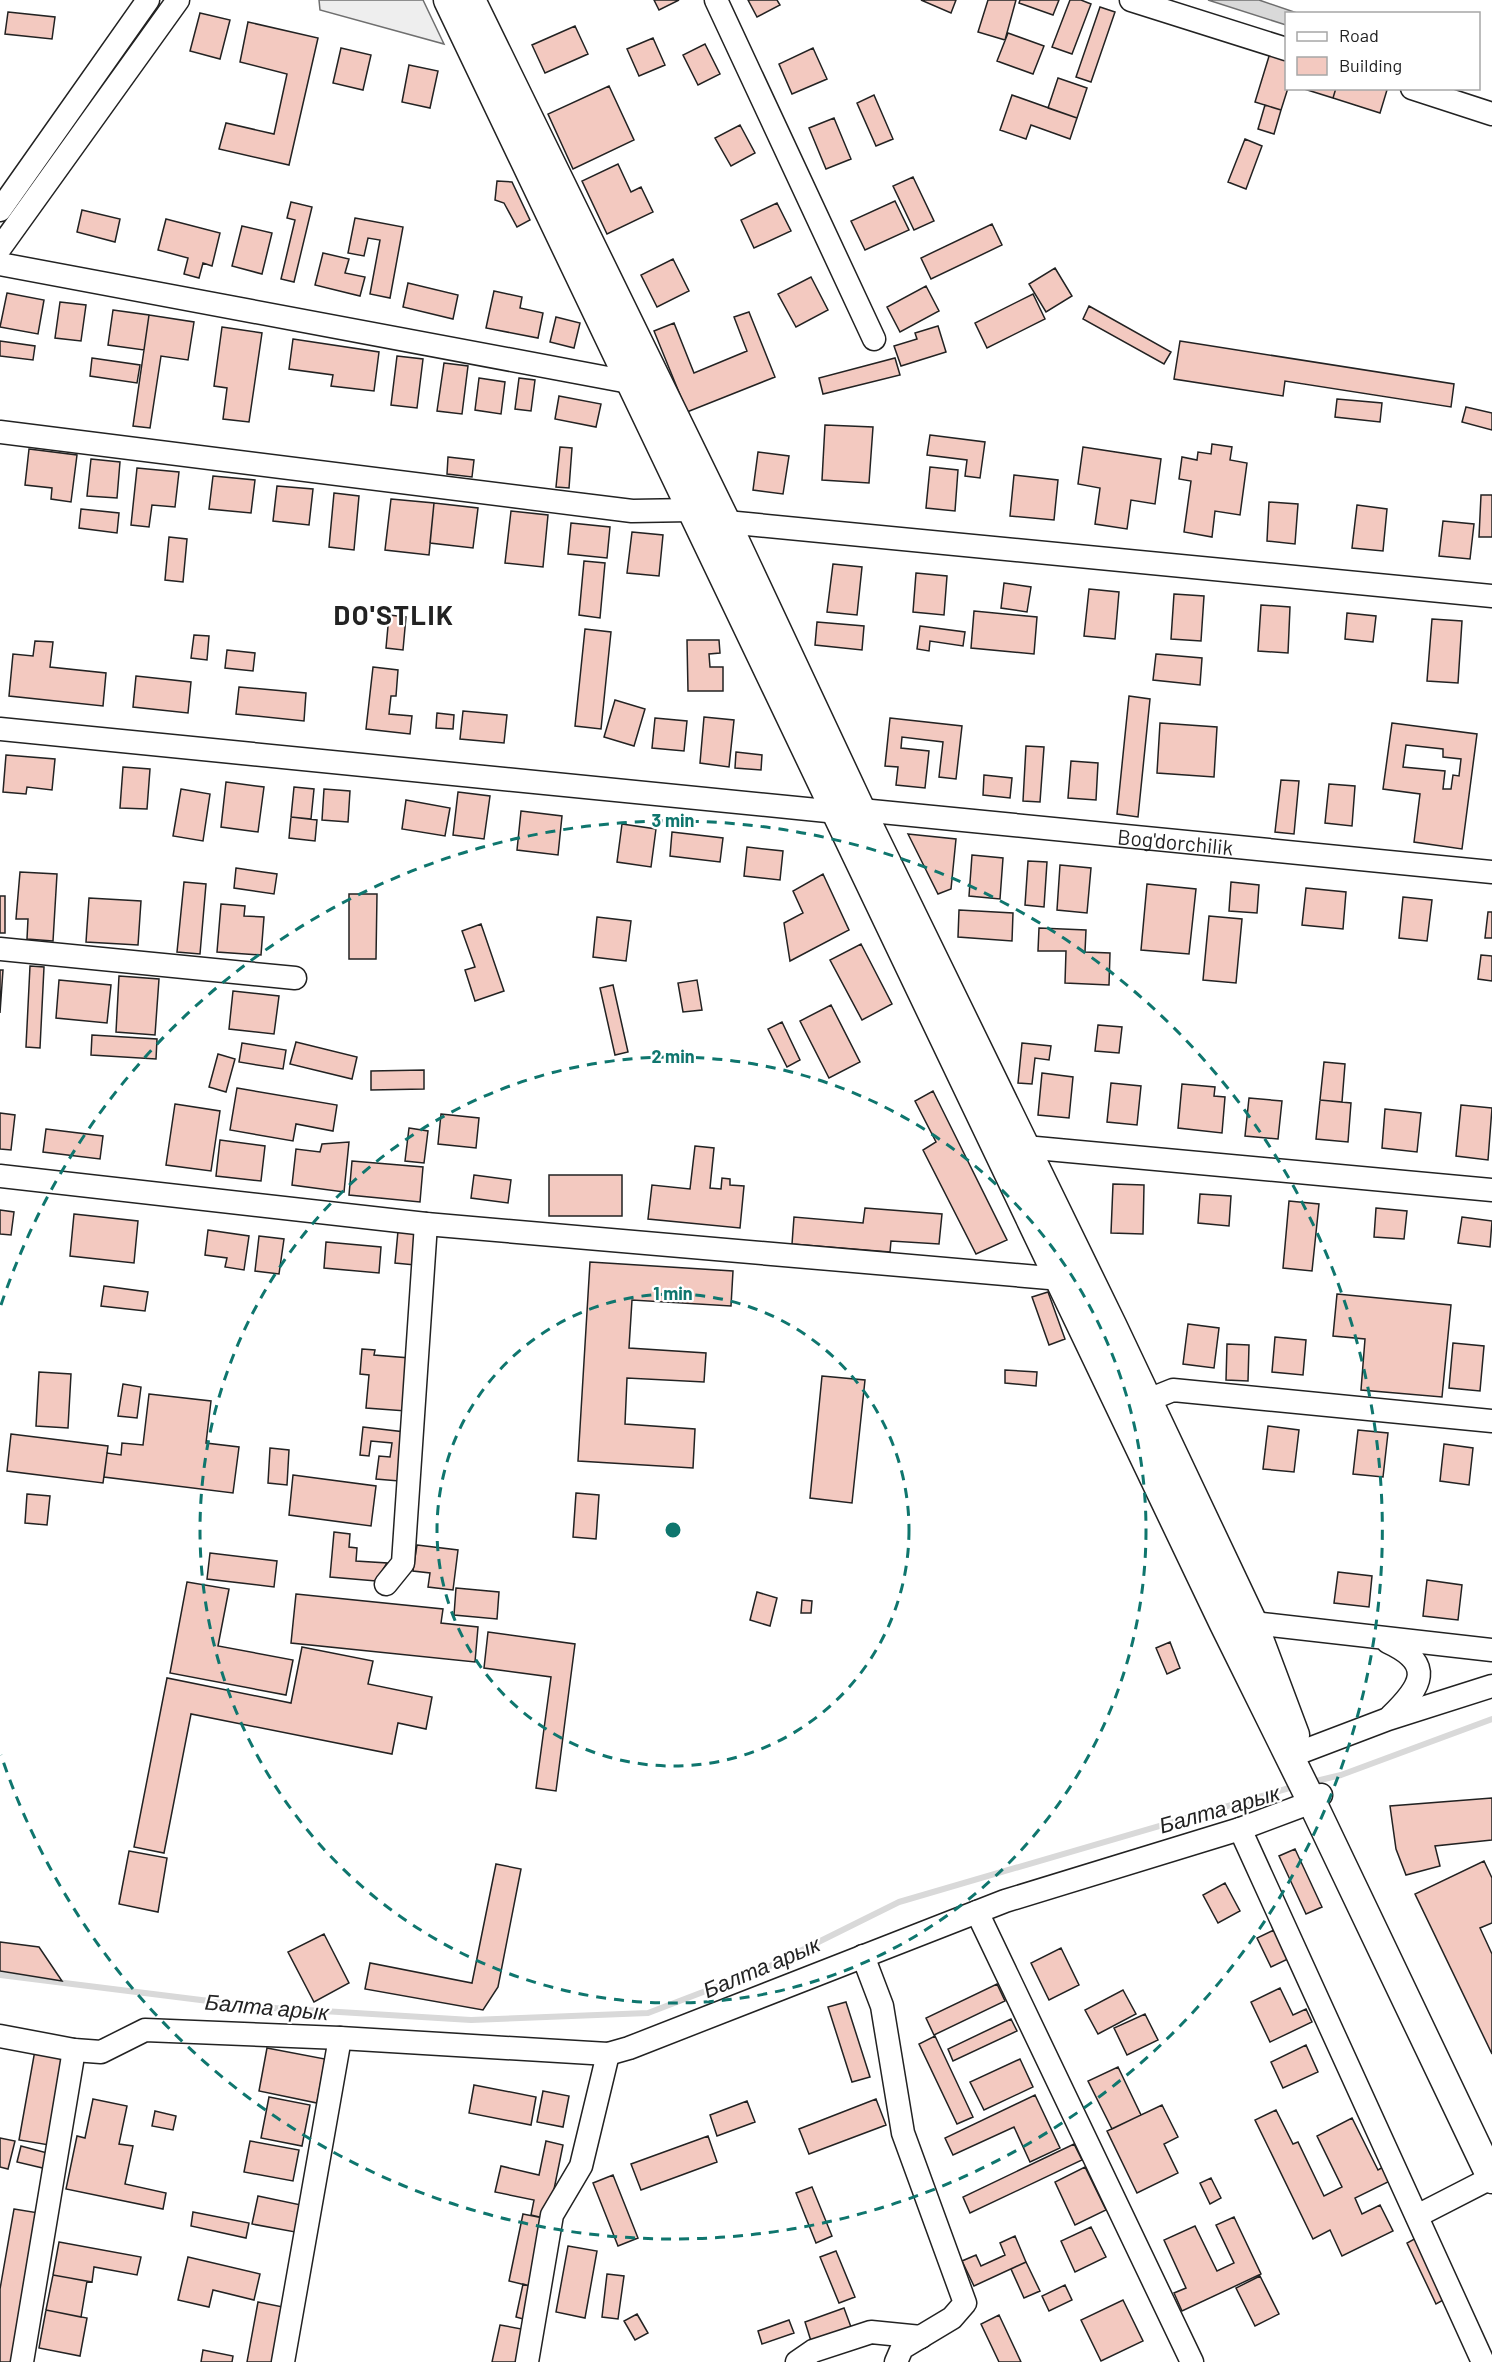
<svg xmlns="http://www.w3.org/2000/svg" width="1492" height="2362" viewBox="0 0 1492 2362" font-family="Barlow,sans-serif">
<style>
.green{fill:#eee;stroke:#6f6f6f;stroke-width:1.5}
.water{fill:#d9d9d9;stroke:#6f6f6f;stroke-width:1.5}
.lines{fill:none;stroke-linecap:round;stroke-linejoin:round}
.stream{stroke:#d9d9d9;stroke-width:6}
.building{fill:#f3c9c0;stroke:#222;stroke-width:1.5;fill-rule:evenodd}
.minor-casing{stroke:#222;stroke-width:25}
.major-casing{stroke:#222;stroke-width:31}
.minor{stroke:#fff;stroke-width:22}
.major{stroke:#fff;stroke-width:28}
.ring{fill:none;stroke:#0f766e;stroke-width:3;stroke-dasharray:10 8}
.labels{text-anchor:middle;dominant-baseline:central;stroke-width:4.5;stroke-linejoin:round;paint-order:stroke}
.street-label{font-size:21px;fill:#222;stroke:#fff}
.water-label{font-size:22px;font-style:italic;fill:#222;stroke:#fff}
.district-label{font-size:27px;font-weight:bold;letter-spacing:1.5px;fill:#222;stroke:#fff}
.centre{fill:#0f766e;stroke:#fff;stroke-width:3}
.ring-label{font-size:18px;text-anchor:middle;font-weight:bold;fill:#0f766e;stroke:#fff;stroke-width:4.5;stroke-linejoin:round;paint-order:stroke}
</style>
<rect width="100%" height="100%" fill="#fff"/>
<path class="green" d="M319 0H423L444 44 320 10Z"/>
<path class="water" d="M1208 0H1259L1297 13 1286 14V25Z"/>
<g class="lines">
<path class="stream" d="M1312 1782 1341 1775 1492 1719
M0 1975 257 2007 471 2020 648 2013 766 1968 899 1902 1296 1786"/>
</g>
<path class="building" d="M654 0H679L659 10Z
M748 0H777L780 5 757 17Z
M921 0H956L951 13Z
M988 0H1016L1005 40 978 32Z
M1020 0H1059L1053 15 1019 3Z
M1070 0H1081L1091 4 1072 54 1052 47Z
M1100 7 1115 12 1091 82 1076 77Z
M8 12 55 17 52 39 5 34Z
M200 13 230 20 220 59 190 51Z
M248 22 318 38 289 165 219 149 226 123 274 134 287 74 240 62Z
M575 26 588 54 545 73 532 45Z
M1008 33 1044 46 1033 74 997 61Z
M653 38 665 65 639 76 627 49Z
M705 44 720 74 698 85 683 55Z
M341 48 371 55 363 90 333 83Z
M813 48 827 79 792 94 779 64Z
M1270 53 1286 58V88H1288L1281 110 1255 102Z
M409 65 438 71 430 108 402 102Z
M1058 78 1087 88 1077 118 1048 108Z
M609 86 634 140 573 169 548 114Z
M1301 88H1336L1333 98Z
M1336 88H1382L1387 90 1380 113 1333 98Z
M874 95 893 139 876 146 857 103Z
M1012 95 1077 118 1070 139 1031 125 1026 139 1000 130Z
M1265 105 1281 110 1274 134 1258 129Z
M834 118 851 159 826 169 809 128Z
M740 125 755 153 731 166 715 138Z
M1245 139 1262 146 1246 189 1228 182Z
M618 164 631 192 641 187 653 212 607 234 582 181Z
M913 177 934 221 914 230 893 186Z
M497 181 512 182 530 220 517 227 504 203 495 200Z
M895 201 909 230 865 250 851 221Z
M291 202 312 207 294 282 281 279 295 220 287 218Z
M777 203 791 231 754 248 741 220Z
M82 210 120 219 115 242 77 232Z
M355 218 403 227 390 298 370 294 380 240 368 238 364 256 348 253Z
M166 219 220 233 212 266 203 263 199 278 184 274 188 258 158 250Z
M992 224 1002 245 931 279 921 258Z
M242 226 272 233 262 274 232 266Z
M323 253 349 259 345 273 365 277 360 296 315 285Z
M673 259 689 291 657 307 641 275Z
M1055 268 1072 296 1046 312 1029 284Z
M811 277 828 310 796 327 778 294Z
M408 283 458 295 453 319 403 307Z
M926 286 939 311 900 332 887 307Z
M494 291 522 297 520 308 543 313 538 338 486 328Z
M7 293 44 300 38 334 0 327Z
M1033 294 1045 319 987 348 975 323Z
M60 302 86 305 81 341 55 338Z
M1089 306 1171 352 1164 364 1083 319Z
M113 310 149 315 144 350 108 345Z
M749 312 775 377 687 412 654 331 674 323 694 373 747 351 734 317Z
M149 315 194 322 188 360 161 356 150 428 133 426Z
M556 317 580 323 574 348 550 342Z
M938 326 946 352 901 366 894 346 917 339 915 333Z
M222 327 262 333 249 422 223 419 227 388 214 386Z
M293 339 379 352 374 391 331 386 333 375 289 369Z
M0 341 35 346 33 360 0 356Z
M1180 341 1454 384 1451 407 1285 381 1283 396 1174 379Z
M397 356 423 359 417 408 391 405Z
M92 358 140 365 137 383 90 376Z
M895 358 900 375 823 394 819 378Z
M444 363 468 366 462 414 437 411Z
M479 378 505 382 501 414 475 410Z
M519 378 535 380 531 411 515 409Z
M559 396 601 404 596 427 555 419Z
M1337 399 1382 403 1380 422 1335 417Z
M1466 407 1492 413V430L1462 422Z
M825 425 873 427 869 483 822 480Z
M930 435 985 442 980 478 965 476 967 460 927 455Z
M1212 444 1232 447 1230 460 1247 463 1240 515 1215 511 1212 537 1184 532 1191 481 1179 479 1182 457 1197 460 1198 452 1211 454Z
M560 447 572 448 569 488 556 487Z
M1083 447 1161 459 1155 504 1131 500 1127 529 1095 524 1100 488 1078 484Z
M29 449 77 455 71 502 51 499 52 488 25 485Z
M758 452 789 456 783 494 753 490Z
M448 457 474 460 472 477 447 474Z
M91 459 120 462 117 498 87 496Z
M930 467 958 470 955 511 926 508Z
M137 468 179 472 175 507 152 505 149 527 131 525Z
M1014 475 1058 480 1054 520 1010 516Z
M213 476 255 480 251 513 209 509Z
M277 486 313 489 309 525 273 521Z
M334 493 359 496 354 550 329 547Z
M1481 495H1492V537H1479Z
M391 499 434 503 429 555 385 550Z
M1269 502 1298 504 1295 544 1267 541Z
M434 503 478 508 473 548 430 543Z
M1357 505 1387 509 1383 551 1352 548Z
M81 509 119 513 117 533 79 528Z
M511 511 548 515 543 567 505 563Z
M1443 521 1474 524 1470 559 1439 556Z
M571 523 610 527 607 558 568 554Z
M632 532 663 535 659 576 627 573Z
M169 537 187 539 183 582 165 580Z
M584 561 605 563 600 618 579 615Z
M833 564 862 567 857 615 827 612Z
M916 573 947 576 944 615 913 612Z
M1004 583 1031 587 1027 612 1001 608Z
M1089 589 1119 592 1115 639 1084 636Z
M1174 594 1204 596 1201 641 1171 639Z
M1261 605 1290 607 1288 653 1258 651Z
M974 611 1037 617 1034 654 971 648Z
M1347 613 1376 616 1373 642 1345 639Z
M389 615 406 617 403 650 386 648Z
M1432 619 1462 621 1458 683 1427 681Z
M817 622 864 626 862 650 815 645Z
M920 626 965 632 963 646 930 641 929 651 917 649Z
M585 629 611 632 601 729 575 726Z
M194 635 209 636 207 660 191 658Z
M687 640H719L720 653 709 654 710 667H723V691H688Z
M35 641 53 642 50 667 106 673 103 706 9 696 13 654 33 656Z
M227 650 255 653 253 671 225 668Z
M1156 654 1202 658 1200 685 1153 680Z
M373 667 398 670 396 696H391L389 714 412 716 410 734 366 729Z
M136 676 191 682 188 713 133 707Z
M239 687 306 693 304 721 236 714Z
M1129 696 1150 699 1138 817 1117 814Z
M615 700 645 709 634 746 604 737Z
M463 711 507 715 504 743 460 739Z
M437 713 454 715 453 729 436 728Z
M704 717 734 720 729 767 700 763Z
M655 718 687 721 684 751 652 748Z
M890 718 962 726 956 779 939 777 943 742 902 737 901 748 929 751 925 788 896 785 898 767 885 766Z
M1160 723 1217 727 1214 777 1157 773Z
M1392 723 1477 734 1462 849 1414 842 1420 794 1383 789ZM1406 745 1443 749V757L1461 759 1459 776 1453 775 1451 789H1443L1445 771 1403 767Z
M1026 746 1044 747 1040 802 1023 801Z
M736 752 762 755 761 770 735 768Z
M6 755 55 759 52 790 27 787 26 794 3 792Z
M1071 761 1098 763 1096 800 1068 798Z
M123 767 150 769 147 809 120 808Z
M984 775 1012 778 1010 798 983 795Z
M1281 780 1299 781 1294 834 1275 832Z
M226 782 264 787 258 832 221 827Z
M1329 784 1355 786 1352 826 1325 823Z
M294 787 314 789 311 819 291 817Z
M181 789 210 794 203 841 173 836Z
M324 789 350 791 348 822 322 820Z
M458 792 490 796 484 839 453 835Z
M406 800 450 808 445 836 402 829Z
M521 811 562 816 558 855 517 850Z
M291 817 317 820 315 841 289 838Z
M622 824 656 829 651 867 617 862Z
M672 832 723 838 720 862 670 856Z
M908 834 956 839 951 889 938 894Z
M747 847 783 851 780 880 744 876Z
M972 855 1003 858 1000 899 969 896Z
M1028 861 1047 862 1044 907 1025 905Z
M1060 865 1091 868 1087 913 1057 910Z
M236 868 277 874 274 894 234 888Z
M20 872 57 874 53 941 27 939 28 919H16Z
M823 874 849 930 790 961 784 923 803 913 793 891Z
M184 882 206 884 200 954 177 952Z
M1231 882 1259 885 1257 913 1229 911Z
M1147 884 1196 889 1189 954 1141 950Z
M1306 888 1346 892 1343 929 1302 925Z
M349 894H377L376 959H349Z
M0 896H5V933H0Z
M1403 897 1432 900 1427 941 1399 938Z
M89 898 141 901 138 945 86 942Z
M221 904 245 906 244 916 264 917 261 955 217 952Z
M959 910 1013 913 1012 941 958 937Z
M1488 912H1492V938H1485Z
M1209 916 1242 919 1236 983 1203 980Z
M597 917 631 921 626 961 593 957Z
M481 924 504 991 475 1001 465 970 475 967 462 931Z
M1039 928 1086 930 1085 952 1110 953 1109 985 1065 983 1066 951H1038Z
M861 944 892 1004 862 1020 830 960Z
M1481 955 1492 956V981L1478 979Z
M30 966 44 967 40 1048 26 1047Z
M0 970H3L0 1013Z
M119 976 159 979 155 1035 116 1032Z
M59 980 111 985 107 1023 56 1018Z
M697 980 702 1010 683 1012 678 983Z
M613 985 628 1052 615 1055 600 988Z
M233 991 279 996 274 1034 229 1029Z
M831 1005 860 1062 829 1078 800 1021Z
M782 1022 800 1060 787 1067 768 1029Z
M1098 1025 1122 1027 1119 1053 1095 1051Z
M92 1035 157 1039 156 1059 91 1055Z
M296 1042 357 1057 352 1079 290 1064Z
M242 1043 286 1050 283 1069 239 1062Z
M1022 1043 1051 1046 1049 1060 1035 1058 1032 1084 1018 1083Z
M218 1054 235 1059 226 1092 209 1087Z
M1324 1062 1345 1064 1342 1102 1320 1100Z
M424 1070V1089L371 1090V1071Z
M1042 1073 1073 1077 1069 1118 1038 1115Z
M1111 1083 1141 1086 1137 1125 1107 1122Z
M1182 1084 1215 1087 1214 1096 1225 1097 1222 1133 1178 1128Z
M237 1088 337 1105 333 1131 296 1124 293 1141 230 1130Z
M933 1091 1007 1240 976 1254 923 1150 936 1142 915 1101Z
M1249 1098 1282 1101 1278 1139 1245 1136Z
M1320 1100 1351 1103 1348 1142 1316 1139Z
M175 1104 220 1111 211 1171 166 1165Z
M1461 1105 1492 1108 1488 1160 1456 1156Z
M1385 1109 1421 1113 1417 1152 1382 1148Z
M0 1113 15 1115 11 1150 0 1149Z
M441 1114 479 1118 476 1148 438 1144Z
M409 1128 428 1131 424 1163 405 1161Z
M46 1129 103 1136 100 1159 43 1152Z
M220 1140 265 1146 261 1181 216 1176Z
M349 1142 344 1192 292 1185 296 1149 320 1152 322 1144Z
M695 1146 714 1148 710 1188 721 1189 722 1178 730 1179V1185L744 1186 740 1228 648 1219 652 1185 690 1189Z
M352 1161 423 1167 420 1202 349 1195Z
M474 1175 511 1180 508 1203 471 1198Z
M549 1175H622V1216H549Z
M1113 1184 1144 1185 1143 1234 1111 1233Z
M1200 1194 1231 1196 1229 1226 1198 1223Z
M1289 1201 1319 1204 1312 1271 1283 1268Z
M865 1208 942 1214 939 1244 891 1241 890 1252 792 1244 794 1217 863 1223Z
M1376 1208 1407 1211 1404 1239 1374 1237Z
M0 1210 14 1212 11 1235 0 1234Z
M74 1214 138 1221 134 1263 70 1256Z
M1462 1217 1492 1221 1490 1247 1458 1243Z
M208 1230 249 1236 244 1270 225 1267 227 1258 205 1255Z
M398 1231 418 1233 415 1265 395 1263Z
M259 1236 284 1239 279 1274 255 1271Z
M326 1242 381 1247 379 1273 324 1268Z
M590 1262 733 1271 731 1306 632 1300 629 1348 706 1353 704 1382 627 1378 625 1424 695 1429 693 1468 578 1461Z
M104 1286 148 1292 145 1311 101 1306Z
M1048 1292 1065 1339 1049 1345 1032 1297Z
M1337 1294 1451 1305 1442 1397 1361 1390 1365 1339 1333 1336Z
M1188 1324 1219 1328 1214 1368 1183 1364Z
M1275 1337 1306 1340 1303 1375 1272 1372Z
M1453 1343 1484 1346 1480 1391 1449 1388Z
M1227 1344 1249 1345 1248 1381 1226 1380Z
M362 1349 375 1350 374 1355 410 1358 406 1411 366 1408 369 1375 360 1374Z
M1005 1370 1037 1372 1036 1386 1005 1383Z
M39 1372 71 1374 68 1428 36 1426Z
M822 1376 865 1380 852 1503 810 1498Z
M123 1384 141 1387 137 1418 118 1416Z
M149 1394 211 1401 206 1443 239 1447 233 1493 104 1477 107 1453 121 1455 122 1443 143 1445Z
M1268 1426 1299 1430 1294 1472 1263 1469Z
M363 1427 405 1432 399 1481 376 1479 379 1456 390 1457 392 1443 371 1441 369 1456 360 1455Z
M1358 1430 1388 1433 1383 1477 1353 1474Z
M11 1434 108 1446 103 1483 7 1471Z
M1444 1444 1473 1448 1469 1485 1440 1481Z
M270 1448 289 1450 287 1485 268 1483Z
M293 1475 376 1486 371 1526 289 1515Z
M576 1493 599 1495 596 1539 573 1537Z
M27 1494 50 1496 47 1525 25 1523Z
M334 1532 350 1534 349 1547 357 1548 356 1561 387 1563 376 1581 330 1577Z
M417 1545 458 1550 453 1590 428 1587 430 1573 413 1571Z
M210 1553 277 1561 274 1587 207 1579Z
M1338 1572 1372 1576 1369 1607 1334 1603Z
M1427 1580 1462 1585 1458 1620 1423 1616Z
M187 1582 229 1589 218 1646 293 1660 286 1695 170 1673Z
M456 1588 499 1592 497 1619 454 1615Z
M757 1592 777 1598 770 1626 750 1620Z
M296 1594 443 1609 441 1623 478 1627 475 1662 291 1643Z
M802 1600 812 1601 811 1613H801Z
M488 1632 575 1644 556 1791 536 1788 551 1677 484 1668Z
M1170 1642 1180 1668 1167 1674 1156 1648Z
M302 1647 373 1661 368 1684 432 1697 426 1729 398 1723 392 1754 191 1714 164 1853 134 1847 167 1678 291 1703Z
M1492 1798V1840L1435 1846 1440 1866 1406 1875 1396 1849 1390 1806Z
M1295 1849 1322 1907 1306 1914 1279 1856Z
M129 1851 167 1858 158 1912 119 1904Z
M1484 1861 1492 1878V1923L1480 1928 1492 1954V2054L1415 1894Z
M496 1864 521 1869 498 1987 483 2010 365 1989 370 1963 472 1983Z
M1225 1883 1240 1911 1218 1923 1203 1895Z
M1274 1930 1288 1959 1271 1967 1257 1938Z
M324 1934 349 1983 314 2002 288 1952Z
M0 1942 39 1947 62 1981 0 1971Z
M1061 1948 1079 1985 1049 2000 1031 1963Z
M997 1984 1005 2001 934 2035 926 2018Z
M1280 1988 1293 2015 1306 2009 1312 2022 1270 2042 1251 2002Z
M1123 1990 1136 2014 1098 2034 1085 2010Z
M846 2002 870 2077 852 2082 828 2007Z
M1145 2014 1158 2040 1127 2055 1114 2028Z
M1011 2019 1017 2031 953 2061 948 2049Z
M935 2036 973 2117 957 2124 919 2044Z
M1306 2045 1318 2072 1283 2088 1271 2062Z
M267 2048 325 2059 317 2103 259 2091Z
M35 2050 65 2055 49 2145 19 2140Z
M1020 2059 1033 2087 984 2110 970 2082Z
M1118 2067 1141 2115 1112 2129 1088 2081Z
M474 2085 536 2097 531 2125 469 2113Z
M543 2091 569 2096 563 2127 537 2122Z
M1035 2095 1060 2148 1030 2162 1014 2127 953 2155 945 2138Z
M269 2097 310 2105 302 2146 261 2138Z
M93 2099 127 2106 119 2144 133 2146 125 2184 166 2193 163 2209 66 2189 77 2136 85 2138Z
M876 2099 886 2125 809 2154 799 2129Z
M747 2101 755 2122 717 2136 710 2115Z
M1162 2105 1178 2137 1164 2144 1178 2173 1137 2193 1107 2131Z
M1276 2110 1293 2144 1298 2142 1324 2196 1342 2187 1317 2136 1352 2118 1378 2170 1385 2166 1392 2180 1355 2198 1362 2214 1380 2205 1393 2231 1342 2256 1330 2230 1313 2239 1255 2120Z
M155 2111 176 2116 173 2130 152 2126Z
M708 2136 717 2162 641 2190 631 2164Z
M0 2138 15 2141 8 2169 0 2167Z
M250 2141 299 2150 293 2181 244 2172Z
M546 2141 563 2145 548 2219 531 2215 534 2200 495 2192 501 2166 539 2175Z
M1074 2144 1082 2160 970 2213 963 2197Z
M21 2146 51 2154 47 2169 17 2162Z
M1085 2167 1106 2210 1075 2225 1055 2182Z
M613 2175 638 2238 618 2246 593 2183Z
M1211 2178 1221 2198 1210 2204 1200 2183Z
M812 2187 832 2236 816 2243 796 2193Z
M258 2196 301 2205 295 2232 252 2224Z
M14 2209 39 2213 12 2362H0V2289Z
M193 2212 249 2223 246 2238 191 2226Z
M523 2214 548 2219 534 2287 509 2281Z
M1234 2217 1261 2274 1182 2311 1174 2293 1186 2288 1164 2240 1195 2226 1217 2271 1234 2263 1216 2225Z
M1091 2227 1106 2257 1075 2272 1061 2241Z
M1015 2236 1026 2262 974 2286 962 2261 976 2255 981 2266 1005 2255 1000 2243Z
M1418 2237 1447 2298 1436 2304 1407 2243Z
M59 2242 141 2257 137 2275 94 2267 92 2282 53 2275Z
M568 2246 597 2251 585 2318 556 2312Z
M836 2251 855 2297 839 2303 820 2257Z
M188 2257 260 2274 254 2300 213 2290 209 2307 178 2300Z
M1026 2262 1040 2291 1024 2298 1011 2269Z
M607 2274 624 2276 618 2319 602 2317Z
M53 2275 87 2281 81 2317 46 2310Z
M1260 2276 1279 2314 1255 2326 1236 2288Z
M523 2284 534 2287 527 2320 516 2317Z
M1065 2285 1072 2300 1049 2311 1042 2296Z
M1123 2300 1143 2341 1101 2361 1081 2320Z
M258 2302 288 2308 277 2362H247Z
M844 2308 851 2327 811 2341 805 2322Z
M46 2310 87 2318 80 2356 39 2348Z
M637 2314 648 2333 635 2340 624 2321Z
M999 2315 1021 2362H999L981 2324Z
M789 2320 794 2333 762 2344 758 2331Z
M500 2325 527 2330 521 2362H492Z
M203 2350 233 2356 232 2362H201Z"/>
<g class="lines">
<g class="minor-casing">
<g id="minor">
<path d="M716 0 874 339"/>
<path d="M1131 0 1286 49"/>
<path d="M1412 88 1492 114"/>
<path d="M0 210 148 0"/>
<path d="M0 248 178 0"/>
<path d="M0 264 629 382"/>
<path d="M0 432 632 511 691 510"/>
<path d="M726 522 1492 596"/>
<path d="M0 729 837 812"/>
<path id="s1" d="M861 810 1492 872"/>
<path d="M0 949 295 978"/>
<path d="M1025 1147 1492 1190"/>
<path d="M0 1176 426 1224 1061 1279"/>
<path d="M1148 1400 1173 1390 1492 1421"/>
<path d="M386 1584 403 1563 426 1224"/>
<path d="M1240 1624 1253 1623 1492 1650"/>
<path d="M1388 1642C1435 1664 1422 1686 1391 1716"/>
<path d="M1288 1757 1388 1719 1492 1686"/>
<path d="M1240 1829 1483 2362"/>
<path d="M977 1912 1192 2362"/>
<path d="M863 1956 882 2006 903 2133 965 2303 952 2318 902 2348 896 2362"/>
<path d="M0 2036 74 2050 101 2052 145 2030 340 2038 608 2054 629 2048 1005 1901 1240 1829 1312 1802 1321 1795"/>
<path d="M1417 2216 1491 2178"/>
<path d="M22 2362 74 2050"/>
<path d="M283 2362 340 2038"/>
<path d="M527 2362 552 2215 581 2166 608 2054"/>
<path d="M797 2362 813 2351 871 2332 921 2337"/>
</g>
</g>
<g class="major-casing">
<path id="major" d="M448 0 1224 1624 1312 1802 1492 2179
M471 0 726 522 861 810 1112 1325 1253 1623 1295 1735"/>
</g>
<use href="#minor" class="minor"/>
<use href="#major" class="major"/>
</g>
<g class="ring">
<circle cx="673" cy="1530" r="236"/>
<circle cx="673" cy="1530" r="473"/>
<path d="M1 1305A709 709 0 1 1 1 1755"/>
</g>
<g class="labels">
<g class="street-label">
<text stroke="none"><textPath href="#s1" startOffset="316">Bog'dorchilik</textPath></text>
</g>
<g class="water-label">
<text transform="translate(1219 1808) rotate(-16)">Балта арык</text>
<text transform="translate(761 1966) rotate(-23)">Балта арык</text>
<text transform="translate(267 2006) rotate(5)">Балта арык</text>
</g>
<g class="district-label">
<text x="394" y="614">DO'STLIK</text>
</g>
</g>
<circle cx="673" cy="1530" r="9" class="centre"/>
<g class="ring-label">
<text x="673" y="827">3 min</text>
<text x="673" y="1063">2 min</text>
<text x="673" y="1300">1 min</text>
</g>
<rect x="1285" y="12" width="195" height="78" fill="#ffffff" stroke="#a7a7a7" stroke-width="1.5"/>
<rect x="1297" y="32" width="30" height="9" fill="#ffffff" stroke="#a7a7a7" stroke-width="1.5"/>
<text x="1339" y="42" font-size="18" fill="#222222">Road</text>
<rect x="1297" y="57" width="30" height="18" fill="#f3c9c0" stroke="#a7a7a7" stroke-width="1.5"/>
<text x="1339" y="72" font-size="18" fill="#222222">Building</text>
</svg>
